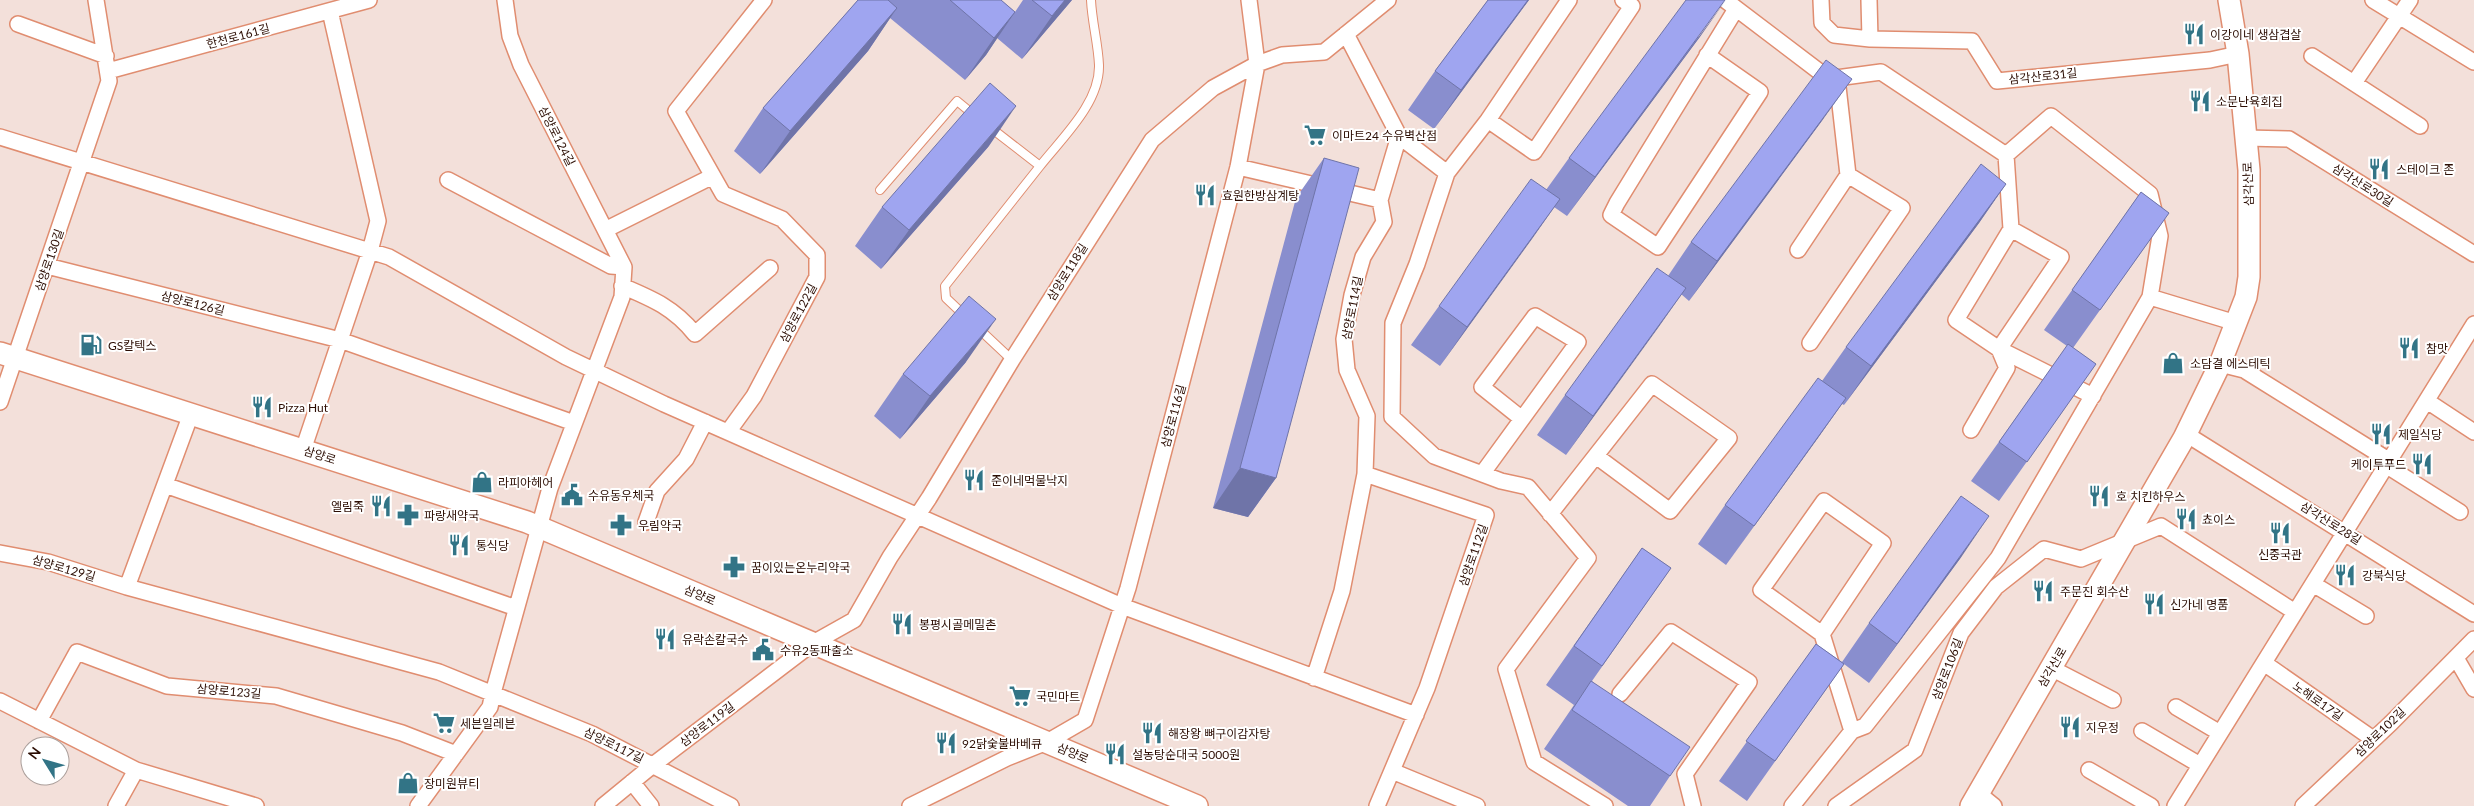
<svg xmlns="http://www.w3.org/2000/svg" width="2474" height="806" viewBox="0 0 2474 806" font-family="Lato,'Noto Sans KR',sans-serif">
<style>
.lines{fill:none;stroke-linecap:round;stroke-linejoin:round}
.lane-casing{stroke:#e08d70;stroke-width:10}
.street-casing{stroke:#e08d70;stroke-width:18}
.secondary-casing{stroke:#e08d70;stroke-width:24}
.lane{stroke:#fff;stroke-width:8}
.street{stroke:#fff;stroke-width:15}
.secondary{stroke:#fff;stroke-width:21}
.wall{fill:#898ece}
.shaded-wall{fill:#6f74a8}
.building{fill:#9fa5f0;stroke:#6f74a8}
.labels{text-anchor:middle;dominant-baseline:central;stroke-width:4;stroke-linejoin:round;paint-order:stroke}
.poi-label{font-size:12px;fill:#2c0e04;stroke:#fff;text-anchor:start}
.street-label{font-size:12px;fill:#2c0e04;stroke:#fff}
</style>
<rect width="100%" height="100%" fill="#f3e0da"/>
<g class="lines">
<g class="lane-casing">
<path id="lane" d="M1040 166C1062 138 1100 103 1099 65 1098 43 1092 22 1091 0
M880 190 957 101 974 115
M965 316 946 298 945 286 1040 166 991 128
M979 329 1012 360"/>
</g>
<g class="street-casing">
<path id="street" d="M1569 0 1488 120 1447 173 1417 264 1393 323 1392 417 1434 456 1501 481 1528 487 1588 558 1506 669 1534 762 1605 806
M1725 0 1829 79 1881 72 2006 155
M1821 0 1822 23 1834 35 1870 39 1972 41 1997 81 2210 60 2238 54
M1869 0 1870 39
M2373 0 2474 62
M18 24 106 56
M1346 34 1399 136 1380 200
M1707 55 1760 92 1658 247 1611 215 1617 203 1736 9
M2312 56 2420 126
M108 71 369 0
M2354 83 2410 0
M1488 120 1534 152 1632 6 1623 0
M1399 136 1447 173
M0 137 389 257 566 357 664 404 1122 606 1416 715
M2246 138 2289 139 2474 254
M2006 155 2011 229 1956 320 1999 349 2061 257 2011 229
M1238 167 1380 200 1384 222 1363 257 1352 295 1344 339 1347 370 1367 416 1365 474 1342 591 1314 678
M448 180 611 266 624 267
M605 230 713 176
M1798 250 1848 175 1837 78
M47 266 340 340 574 423
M622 286C653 299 674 308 695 334L770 268
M2150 297 2236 323
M1810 343 1902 208 1848 175
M1999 349 2093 396
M2220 364 2244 370 2390 461
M2427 401 2474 432
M0 402 109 81 96 0
M1971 430 2007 368 1999 349
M728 432 754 396 817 277V255L782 219 723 194 676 111 764 0
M2186 434 2474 614
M303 450 370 251 378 221 330 11
M2387 466 2460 512
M1365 474 1486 515 1427 688 1377 806
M1482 474 1578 342 1535 316 1482 387 1522 419
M165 485 516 608
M1550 514 1652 384 1729 438 1670 511 1596 456
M646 522 657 491 686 459 705 422
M0 553 48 562 127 587 439 672 592 734 731 806
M2313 584 2366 616
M127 587 191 414
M1822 634 1883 543 1824 501 1761 590 1822 634 1852 731
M2456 658 2474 689
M2264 663 2373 739
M2051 668 2113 700
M1620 694 1671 632 1749 682 1685 774 1693 806
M0 701 136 770 256 806
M2176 707 2220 733
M39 721 77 652 167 686 276 696 402 733 456 754
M2142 731 2200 765
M2089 770 2151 806
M1392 771 1477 806
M632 782 651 806
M1978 793 1994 806
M116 806 136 770
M418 806 490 707 493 693 550 488 622 297 624 267 521 65 510 36 505 0
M603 806 653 765 813 643 854 620 890 557 929 498 1012 360 1152 140 1213 88 1257 64 1282 55 1324 52 1388 0
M910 806 1007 758 1047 742 1085 720 1128 588 1238 167 1257 64 1249 0
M1792 806 1852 731 1865 726 1998 558 2150 297 2160 236 2150 194 2051 116 2006 155
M1836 806 1915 750 1961 633 1996 587 2044 549 2081 559 2161 526 2295 612
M2175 806 2474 324
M2303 806 2391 723 2474 639"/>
</g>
<g class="secondary-casing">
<path id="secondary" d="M0 353 527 522 1197 806
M1971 806 2184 438 2220 364 2246 297 2249 277V170L2238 54 2229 0"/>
</g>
<use href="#lane" class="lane"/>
<use href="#street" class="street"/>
<use href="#secondary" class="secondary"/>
</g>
<path class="wall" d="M858 0H1001L1015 12 1023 0H1072L1022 59 997 38 986 55 965 80 890 18 868 51 760 174 734 151 763 108Z
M1488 0H1529L1434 129 1408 110 1435 71Z
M1702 34 1567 216 1554 207 1440 366 1411 345 1439 306 1546 190 1569 158Z
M1824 118 1689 301 1681 294 1566 455 1537 435 1565 395 1668 276 1691 242Z
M989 146 881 269 855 246 882 207Z
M1324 158 1276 478 1248 517 1213 508 1296 198Z
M2006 184 1979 223 1844 405 1842 404 1726 565 1698 544 1725 505 1822 381 1846 347Z
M2141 192 2169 213 2073 348 2096 364 1999 501 1971 481 2067 346 2044 330Z
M966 362 900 439 874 416 903 374Z
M1642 548 1671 568 1592 681 1670 776 1650 806H1628L1544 749 1574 705 1546 685Z
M1962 556 1869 683 1844 664 1747 801 1719 781 1816 644 1842 662 1869 623Z"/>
<path class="shaded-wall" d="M1065 0H1072L1022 59 1052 16Z
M1528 0H1529L1434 129 1461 90Z
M1726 0 1702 34 1567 216 1595 177Z
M897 8 868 51 760 174 790 131Z
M1015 12 986 55 965 80 994 38Z
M1852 79 1824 118 1689 301 1717 261Z
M1016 106 989 146 881 269 909 230Z
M2006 184 1979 223 1844 405 1871 366Z
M1560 199 1532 239 1440 366 1467 327Z
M1686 288 1658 328 1566 455 1593 416Z
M996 319 966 362 900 439 930 396Z
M1846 398 1818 438 1726 565 1754 526Z
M1240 468 1276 478 1248 517 1213 508Z
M1989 516 1962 556 1869 683 1897 644Z"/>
<path class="building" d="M858 0H888L897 8 790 131 763 108Z
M950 0H1001L1015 12 994 38Z
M1032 0H1065L1052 16Z
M1488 0H1528L1461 90 1435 71Z
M1686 0H1725L1595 177 1569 158Z
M1826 60 1852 79 1717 261 1691 242Z
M990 83 1016 106 909 230 882 207Z
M1324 158 1359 168 1276 478 1240 468Z
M1981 164 2006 184 1871 366 1846 347Z
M1531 179 1560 199 1467 327 1439 306Z
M2141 192 2169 213 2100 310 2072 290Z
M1657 268 1686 288 1593 416 1565 395Z
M969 296 996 319 930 396 903 374Z
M2068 344 2096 364 2027 462 1999 442Z
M1818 378 1846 398 1754 526 1725 505Z
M1961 496 1989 516 1897 644 1869 623Z
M1642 548 1671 568 1602 666 1574 646Z
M1816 644 1844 664 1775 761 1746 741Z
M1591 681 1690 747 1670 776 1572 710Z"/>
<defs>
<g id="restaurant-bare" transform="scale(1.725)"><path d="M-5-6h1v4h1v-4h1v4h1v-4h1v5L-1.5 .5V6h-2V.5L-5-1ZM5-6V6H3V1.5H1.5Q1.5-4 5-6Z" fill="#327486" stroke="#fff" stroke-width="2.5" paint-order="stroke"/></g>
<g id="supermarket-bare" transform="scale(1.725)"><path d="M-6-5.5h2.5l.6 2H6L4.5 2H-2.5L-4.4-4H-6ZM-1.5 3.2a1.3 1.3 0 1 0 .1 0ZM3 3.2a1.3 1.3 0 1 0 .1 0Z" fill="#327486" stroke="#fff" stroke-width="2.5" paint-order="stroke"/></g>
<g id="fuel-bare" transform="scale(1.725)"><path d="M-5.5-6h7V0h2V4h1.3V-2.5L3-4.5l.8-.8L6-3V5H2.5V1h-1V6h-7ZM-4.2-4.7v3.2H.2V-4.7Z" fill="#327486" stroke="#fff" stroke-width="2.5" paint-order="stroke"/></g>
<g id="shop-bare" transform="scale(1.725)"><path d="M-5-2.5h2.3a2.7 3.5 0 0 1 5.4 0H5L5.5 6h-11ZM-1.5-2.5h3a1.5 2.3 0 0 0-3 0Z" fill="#327486" stroke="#fff" stroke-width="2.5" paint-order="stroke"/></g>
<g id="civic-bare" transform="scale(1.725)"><path d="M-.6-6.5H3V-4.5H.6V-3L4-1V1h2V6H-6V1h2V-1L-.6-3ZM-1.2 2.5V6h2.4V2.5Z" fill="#327486" stroke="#fff" stroke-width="2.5" paint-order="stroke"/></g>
<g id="pharmacy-bare" transform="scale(1.725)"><path d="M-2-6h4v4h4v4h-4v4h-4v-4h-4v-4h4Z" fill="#327486" stroke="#fff" stroke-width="2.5" paint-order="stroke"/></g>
</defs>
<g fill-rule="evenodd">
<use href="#restaurant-bare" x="2194" y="34"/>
<use href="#restaurant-bare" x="2200" y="101"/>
<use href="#supermarket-bare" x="1315" y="135"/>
<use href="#restaurant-bare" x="2379" y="169"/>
<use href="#restaurant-bare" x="1205" y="195"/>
<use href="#fuel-bare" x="91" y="345"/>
<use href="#restaurant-bare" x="2409" y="348"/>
<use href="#shop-bare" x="2173" y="363"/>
<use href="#restaurant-bare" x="262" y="407"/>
<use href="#restaurant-bare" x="2381" y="434"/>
<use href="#restaurant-bare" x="2422" y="464"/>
<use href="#restaurant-bare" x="974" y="480"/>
<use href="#shop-bare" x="482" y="482"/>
<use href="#civic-bare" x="572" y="495"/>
<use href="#restaurant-bare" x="2099" y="496"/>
<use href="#restaurant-bare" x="381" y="506"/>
<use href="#pharmacy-bare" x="408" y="515"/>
<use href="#restaurant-bare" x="2186" y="519"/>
<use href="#pharmacy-bare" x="621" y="525"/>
<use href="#restaurant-bare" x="2280" y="533"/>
<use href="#restaurant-bare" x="459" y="545"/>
<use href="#pharmacy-bare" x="734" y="567"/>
<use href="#restaurant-bare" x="2345" y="575"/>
<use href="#restaurant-bare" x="2043" y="591"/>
<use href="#restaurant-bare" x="2154" y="604"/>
<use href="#restaurant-bare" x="902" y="624"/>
<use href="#restaurant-bare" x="665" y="639"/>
<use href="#civic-bare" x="763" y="650"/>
<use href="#supermarket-bare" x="1020" y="696"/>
<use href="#supermarket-bare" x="444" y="723"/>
<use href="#restaurant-bare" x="2070" y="727"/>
<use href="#restaurant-bare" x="1152" y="733"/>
<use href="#restaurant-bare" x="946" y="743"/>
<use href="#restaurant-bare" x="1115" y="754"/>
<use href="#shop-bare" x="408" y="783"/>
</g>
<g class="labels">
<g class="poi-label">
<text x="2210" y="34">이강이네 생삼겹살</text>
<text x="2216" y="101">소문난육회집</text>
<text x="1332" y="135">이마트24 수유벽산점</text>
<text x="2396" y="169">스테이크 존</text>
<text x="1222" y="195">효원한방삼계탕</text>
<text x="108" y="345">GS칼텍스</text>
<text x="2426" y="348">참맛</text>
<text x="2190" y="363">소담결 에스테틱</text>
<text x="278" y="407">Pizza Hut</text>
<text x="2398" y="434">제일식당</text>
<text x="2406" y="464" text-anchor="end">케이투푸드</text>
<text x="991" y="480">준이네먹물낙지</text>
<text x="498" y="482">라피아헤어</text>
<text x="588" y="495">수유동우체국</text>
<text x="2116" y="496">호 치킨하우스</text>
<text x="364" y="506" text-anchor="end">엘림죽</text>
<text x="424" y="515">파랑새약국</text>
<text x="2202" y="519">쵸이스</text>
<text x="638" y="525">우림약국</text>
<text x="476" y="545">통식당</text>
<text x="2280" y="554" text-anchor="middle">신중국관</text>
<text x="751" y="567">꿈이있는온누리약국</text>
<text x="2362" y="575">강북식당</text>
<text x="2060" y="591">주문진 회수산</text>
<text x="2170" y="604">신가네 명품</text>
<text x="919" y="624">봉평시골메밀촌</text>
<text x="682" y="639">유락손칼국수</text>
<text x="780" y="650">수유2동파출소</text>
<text x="1036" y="696">국민마트</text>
<text x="460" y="723">세븐일레븐</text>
<text x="2086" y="727">지우정</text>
<text x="1168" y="733">해장왕 뼈구이감자탕</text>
<text x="962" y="743">92닭숯불바베큐</text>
<text x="1132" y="754">설농탕순대국 5000원</text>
<text x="424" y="783">장미원뷰티</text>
</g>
<g class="street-label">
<text transform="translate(238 36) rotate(-15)">한천로161길</text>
<text transform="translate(2043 76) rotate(-6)">삼각산로31길</text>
<text transform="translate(557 136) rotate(63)">삼양로124길</text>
<text transform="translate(2248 184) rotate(-92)">삼각산로</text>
<text transform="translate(2363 185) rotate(32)">삼각산로30길</text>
<text transform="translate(49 260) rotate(-71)">삼양로130길</text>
<text transform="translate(1067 272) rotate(-58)">삼양로118길</text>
<text transform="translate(193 303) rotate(14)">삼양로126길</text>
<text transform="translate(1352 308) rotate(-79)">삼양로114길</text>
<text transform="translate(798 313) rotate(-62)">삼양로122길</text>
<text transform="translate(1173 416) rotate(-75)">삼양로116길</text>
<text transform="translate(320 455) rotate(18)">삼양로</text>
<text transform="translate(2331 523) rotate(32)">삼각산로28길</text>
<text transform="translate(1473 555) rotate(-71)">삼양로112길</text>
<text transform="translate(64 568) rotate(16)">삼양로129길</text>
<text transform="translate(700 595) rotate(23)">삼양로</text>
<text transform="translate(2052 667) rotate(-60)">삼각산로</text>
<text transform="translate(1947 669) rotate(-69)">삼양로106길</text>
<text transform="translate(229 691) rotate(5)">삼양로123길</text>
<text transform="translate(2318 701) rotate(35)">노해로17길</text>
<text transform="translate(707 724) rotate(-37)">삼양로119길</text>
<text transform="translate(2380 732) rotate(-44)">삼양로102길</text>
<text transform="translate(614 745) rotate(26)">삼양로117길</text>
<text transform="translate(1073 753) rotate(23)">삼양로</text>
</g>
</g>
<g transform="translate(45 761) rotate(307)"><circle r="24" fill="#ffffff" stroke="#ab9f9b"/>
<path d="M0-4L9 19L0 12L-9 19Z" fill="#327486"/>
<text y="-8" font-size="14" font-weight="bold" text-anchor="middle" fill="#2c0e04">N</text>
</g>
</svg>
